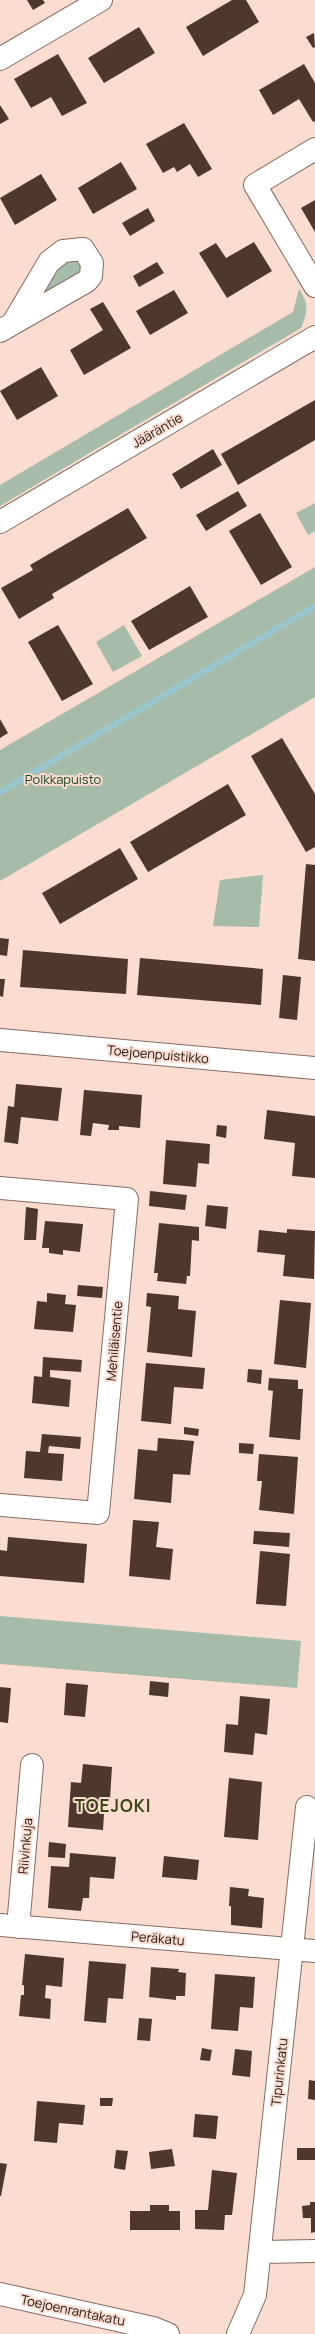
<svg xmlns="http://www.w3.org/2000/svg" width="315" height="2334" viewBox="0 0 315 2334" font-family="Manrope,sans-serif">
<style>
.green{fill:#a6bba9}
.lines{fill:none;stroke-linecap:round;stroke-linejoin:round}
.stream{stroke:#99c6cc;stroke-width:6}
.building{fill:#4f372d}
.minor-casing{stroke:#856b60;stroke-width:24}
.minor{stroke:#fff;stroke-width:22}
.labels{text-anchor:middle;dominant-baseline:central;stroke-width:4;stroke-linejoin:round;paint-order:stroke}
.street-label{font-size:13px;fill:#1d130e;stroke:#faddd0}
.park-label{font-size:13px;fill:#154421;stroke:#faddd0}
.district-label{font-size:17px;font-weight:bold;letter-spacing:1px;fill:#374812;stroke:#faddd0}
</style>
<rect width="100%" height="100%" fill="#faddd0"/>
<path class="green" d="M63 259H81V274L37 298Z
M299 289C309 304 308 311 301 328L0 506V485L293 312Z
M315 503V531L308 535 296 513Z
M315 567V697L0 881V750Z
M124 625 142 656 113 672 96 642Z
M263 875 259 927 213 926 220 880Z
M0 1616 301 1641 297 1688 0 1664Z"/>
<g class="lines">
<path class="stream" d="M0 792 315 606"/>
</g>
<path class="building" d="M27 0H43L45 3 33 10Z
M232 0H246L259 22 203 56 186 27Z
M139 27 155 53 104 83 88 58Z
M314 33 315 47 313 48 306 37Z
M58 54 87 103 62 116 51 97 31 108 14 79Z
M304 64 315 83V121L313 122 299 99 273 115 259 90Z
M0 105 9 119 0 124Z
M184 123 212 169 198 177 190 164 177 172 174 167 163 173 146 144Z
M121 162 137 189 93 214 78 188Z
M41 174 57 200 15 225 0 198Z
M315 200V232L301 208Z
M148 208 155 221 130 236 122 223Z
M254 242 272 271 227 298 199 253 216 243 226 258Z
M157 262 164 273 139 287 133 276Z
M174 290 188 313 150 335 136 311Z
M103 302 131 348 84 375 70 350 103 330 90 309Z
M41 367 58 396 17 420 0 391Z
M315 400V440L238 485 221 454Z
M213 449 222 465 181 489 172 474Z
M238 491 247 506 206 531 196 515Z
M128 508 147 538 52 594 54 598 19 619 1 588 33 570 30 565Z
M260 513 292 567 261 585 229 531Z
M190 586 208 617 149 650 131 621Z
M58 625 93 684 62 701 28 642Z
M0 719 8 733 0 738Z
M282 738 315 794V847L306 852 251 756Z
M228 784 246 815 148 872 130 842Z
M120 848 138 879 60 924 42 893Z
M306 864 315 865V961L298 959Z
M0 938 9 939 7 956 0 955Z
M23 950 128 959 126 994 20 987Z
M140 958 263 969 261 1005 137 995Z
M283 975 301 977 297 1020 279 1018Z
M0 979H5L3 997 0 996Z
M16 1084 62 1088 58 1121 21 1117 18 1144 4 1142 8 1106 14 1107Z
M84 1090 142 1095 140 1128 119 1126V1130H108L109 1125 93 1123 91 1136 80 1135Z
M267 1110 315 1116V1178L292 1176 295 1143 264 1139Z
M217 1125 227 1126 226 1138 216 1136Z
M166 1140 210 1144 209 1164 198 1163 196 1187 163 1184Z
M150 1191 187 1195 185 1210 149 1206Z
M207 1205 228 1207 226 1229 205 1226Z
M26 1207 38 1209 36 1240H24Z
M45 1221 83 1224 80 1252 63 1250V1255L49 1253V1248H42Z
M159 1223 199 1227V1241L192 1240 190 1276H187L186 1284 157 1281 158 1273H154Z
M287 1229 315 1231 314 1279 283 1276 285 1255 257 1252 259 1230 287 1233Z
M78 1285 103 1287 102 1298 77 1296Z
M47 1293 66 1295 65 1304 76 1305 73 1332 34 1329 37 1301 47 1302Z
M147 1293 179 1296 178 1309 196 1311 192 1357 147 1352 151 1307 146 1306Z
M280 1300 311 1303 306 1368 274 1364Z
M43 1357 82 1360 81 1372 50 1370V1377L71 1380 69 1407 32 1403 34 1376 42 1377Z
M146 1363 205 1368 203 1389 174 1387 171 1424 141 1421Z
M248 1369 262 1370 261 1384 247 1382Z
M269 1378 298 1380V1389H303L300 1440 269 1437 273 1391 268 1390Z
M184 1427 199 1429 198 1436 184 1434Z
M42 1434 81 1437 80 1449 49 1446 48 1453 64 1454 62 1481 24 1478 26 1451 40 1452Z
M158 1438 194 1441 190 1475 173 1474 171 1503 134 1499 138 1449 157 1451Z
M239 1443 254 1444 253 1454 239 1453Z
M259 1454 298 1457 294 1514 259 1510 262 1481H257Z
M133 1520 159 1522 156 1547 173 1549 170 1580 129 1576Z
M254 1531 290 1533 289 1547 253 1544Z
M8 1537 87 1544 84 1583 0 1576V1550L7 1551Z
M260 1551 290 1554 286 1606 256 1604Z
M150 1681 169 1683 168 1697 149 1695Z
M66 1683 88 1685 85 1717 64 1715Z
M0 1687 11 1688 8 1723 0 1722Z
M240 1696 270 1699 267 1735 255 1733 253 1755 224 1752 226 1724 238 1725Z
M83 1764 112 1767 110 1799H105L103 1830 68 1827 71 1782 81 1783Z
M229 1778 262 1782 258 1840 224 1837Z
M49 1842 66 1844 65 1858 48 1857Z
M70 1853 116 1857 114 1879 90 1877 89 1898H83L81 1911 48 1908 51 1866 69 1867Z
M164 1856 199 1860 197 1880 162 1877Z
M230 1887 249 1889 248 1896 264 1898 262 1928 231 1925V1906H229Z
M25 1954 64 1958 62 1987 46 1985 45 1998 51 1999 50 2019 19 2016 21 1995H24V1985H22Z
M89 1961 126 1964 123 1999 108 1998 106 2023 84 2021Z
M151 1967 179 1969 178 1972 186 1973 185 1996H176V2000L149 1997Z
M215 1974 255 1977 253 2008 240 2007 238 2031 211 2029Z
M139 2018 152 2019 150 2041 137 2040Z
M202 2048 212 2050 210 2061 200 2060Z
M235 2049 252 2051 250 2077 232 2075Z
M309 2080 315 2081V2100L308 2099Z
M100 2098H113L112 2106H100Z
M37 2101 85 2105 83 2125 59 2123 57 2143 34 2141Z
M195 2114 218 2116 216 2139 193 2137Z
M297 2148H315V2160H297Z
M172 2149 175 2166 151 2169 149 2152Z
M116 2150 128 2151 125 2170 114 2168Z
M0 2163 7 2164 1 2196H0Z
M212 2170 237 2173 232 2215H225L224 2230 195 2229V2210H208Z
M310 2202H315V2232L311 2233V2218H303L302 2206 310 2205Z
M150 2205H169V2211H180V2230H130V2211H150Z"/>
<g class="lines">
<g class="minor-casing">
<path id="minor" d="M0 59 101 0
M315 149 255 185 315 286
M0 331 87 281 91 276 92 263 83 249 63 251 49 262 13 323
M0 522 315 337
M0 1040 315 1068
M0 1188 127 1199 98 1513 0 1505
M0 1925 315 1951
M18 1927 32 1765
M261 2252 315 2251
M0 2294 153 2328 168 2334
M238 2334 255 2295 307 1807"/>
</g>
<use href="#minor" class="minor"/>
</g>
<g class="labels">
<g class="street-label">
<text transform="translate(157 430) rotate(-30)">Jääräntie</text>
<text transform="translate(158 1054) rotate(5)">Toejoenpuistikko</text>
<text transform="translate(114 1341) rotate(-85)">Mehiläisentie</text>
<text transform="translate(25 1846) rotate(-85)">Riivinkuja</text>
<text transform="translate(158 1938) rotate(5)">Peräkatu</text>
<text transform="translate(279 2072) rotate(-84)">Tipurinkatu</text>
<text transform="translate(73 2310) rotate(12)">Toejoenrantakatu</text>
</g>
<g class="park-label">
<text x="63" y="779">Polkkapuisto</text>
</g>
<g class="district-label">
<text x="113" y="1805">TOEJOKI</text>
</g>
</g>
</svg>
